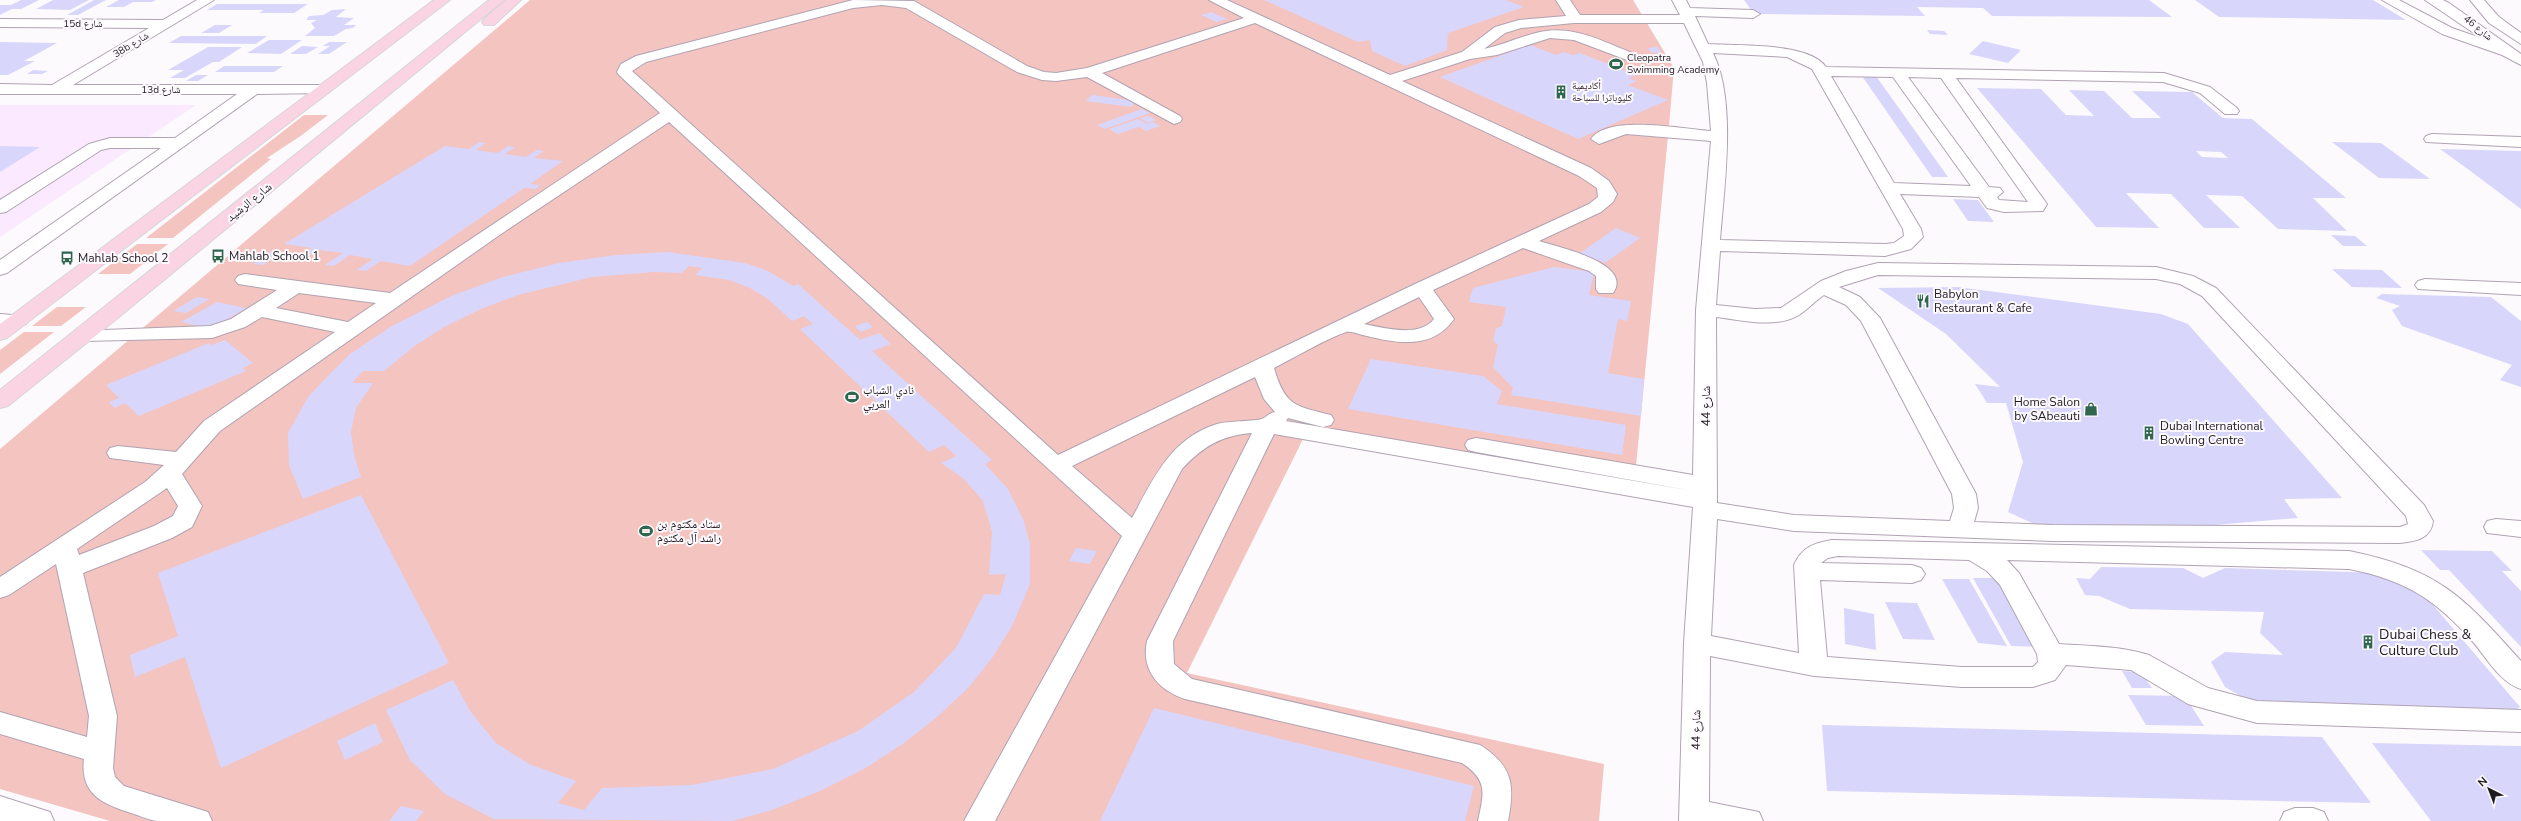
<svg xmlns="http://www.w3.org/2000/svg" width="2521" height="821" viewBox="0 0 2521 821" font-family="'Nunito Sans','Noto Naskh Arabic',sans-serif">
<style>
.built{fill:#fbe9ff}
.green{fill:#f4c4c0}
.building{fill:#d9d6fc;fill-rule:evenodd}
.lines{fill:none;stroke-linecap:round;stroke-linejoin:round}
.minor-casing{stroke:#b0a3b2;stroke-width:2}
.major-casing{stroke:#d7d6d7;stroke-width:2}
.minor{fill:#fff;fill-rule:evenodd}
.major{fill:#fbd4e4;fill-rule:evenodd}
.labels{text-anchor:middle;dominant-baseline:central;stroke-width:4;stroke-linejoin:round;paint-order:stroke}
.far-street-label{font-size:10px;fill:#201b21;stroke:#fdfafe}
.far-poi-label{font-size:10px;fill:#201b21;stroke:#fdfafe;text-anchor:start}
.street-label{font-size:12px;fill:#201b21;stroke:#fdfafe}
.poi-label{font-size:12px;fill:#201b21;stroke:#fdfafe;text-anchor:start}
.near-poi-label{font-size:14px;fill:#201b21;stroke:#fdfafe;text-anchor:start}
</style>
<rect width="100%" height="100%" fill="#fdfafe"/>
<path class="built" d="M0 105H196L0 237Z"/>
<path class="green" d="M530 0H1633L1674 68 1669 126 1674 127 1673 132 1668 136 1636 466 1605 461 1601 488 1303 439 1187 673 1604 764 1599 821H110L0 789V449Z
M304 115H328L302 135 267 158 271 159 173 238H146Z
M137 244H168L130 274H98Z
M57 307H86L61 326H32Z
M24 332H54L0 374V350Z"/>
<path class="building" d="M21 0H39L21 9H12L0 15V5H11Z
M53 0H89L70 10 36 9Z
M94 0H106L78 15H67Z
M119 0H156L152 2H133L124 7H106Z
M1264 0H1506L1524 7 1448 33 1447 50 1405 66 1372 51 1370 40 1358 42Z
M1744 0H2149L2172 17 1992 16 1983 8 1917 7 1925 16 1754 14Z
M2195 0H2373L2406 20 2219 17Z
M217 4H308L294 13H259L264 10H207Z
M346 9 336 17 354 18 344 25H356L353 28 346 29 334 36H305L315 28 311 23 317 20H306L309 16 323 15 332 10Z
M1211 12 1227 19 1217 22 1201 15Z
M215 25H232L219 33H201Z
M1927 30 1944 31 1948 35 1930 34Z
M181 36H267L256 44 169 43Z
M269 40H302L281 54 247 53Z
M1983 41 2021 50 2008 63 1969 54Z
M0 42 57 43 24 61H35L8 75H0Z
M329 42H347L329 54H318L330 46H323Z
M1530 45 1556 55 1564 52 1573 55 1580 53 1636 75 1628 78 1637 81 1628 85 1668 100 1578 139 1440 77Z
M302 46 318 47 306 54H290Z
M208 47H242L219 62H213L185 78H170L184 70H168Z
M1658 47 1661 52 1651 53 1648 48Z
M224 66H283L274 72H215Z
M33 70 48 71 42 74H27Z
M196 75H208L198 81H186Z
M1862 76H1876L1948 177H1932Z
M1977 88 2041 89 2066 115 2094 116 2069 90 2104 91 2132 118H2161L2132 91 2192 92 2223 118 2252 119 2346 198H2313L2347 231 2278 229 2242 196 2206 195 2240 228H2204L2171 194 2126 193 2159 228 2096 227ZM2196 151 2221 152 2228 158 2202 157Z
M1092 95 1136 101 1131 107 1086 101Z
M1142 109 1150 113 1105 129 1097 125Z
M1148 116 1156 120 1148 123 1140 118Z
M1138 119 1147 124 1118 134 1109 129Z
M1153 122 1160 126 1146 131 1139 127Z
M479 142 486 143 476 150 498 153 508 146 515 147 505 154 526 157 537 150 544 151 534 158 563 161 530 184 541 185 535 189 524 188 410 266 381 261 366 271 357 270 373 259 350 255 334 266 325 265 343 253 319 250 301 261 293 260 312 248 284 244 445 146 469 149Z
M2332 142 2381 143 2430 179 2379 178Z
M0 146 40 147 0 172Z
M2440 149 2521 151V209L2469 170Z
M1953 199 1978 200 1994 222 1968 221Z
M1616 228 1640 238 1605 263 1580 253Z
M2331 235 2355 236 2367 246H2343Z
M272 251 282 252 263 265 253 264Z
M668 252 745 263 768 271 793 286 798 284 860 340 879 333 891 344 872 351 992 460 985 464 1008 489 1023 519 1030 544V584L1011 628 992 658 969 687 937 717 904 743 864 769 820 791 772 810 732 821 494 819 445 794 410 760 386 710 453 680 470 711 496 743 529 764 576 781 558 803 584 810 602 788 692 785 773 769 858 731 914 692 956 648 984 594 1000 595 1006 574 989 575 992 532 983 501 964 479 941 463 956 456 944 445 929 452 800 329 813 324 804 316 792 321 768 299 750 288 729 280 695 275 702 268 689 266 682 273 654 272 592 277 518 295 483 308 444 327 416 345 384 371H363L352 383H373L356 408 351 432 354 455 361 477 303 499 289 465 288 433 308 397 326 378 350 354 392 326 451 296 503 277 559 263 616 255Z
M1554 267 1594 272 1589 295 1631 301 1627 321 1618 319 1608 373 1644 379 1641 416 1511 395 1513 388 1493 367 1498 345 1493 341 1496 328 1502 326 1506 307 1469 302 1473 288Z
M2332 269 2382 270 2402 288 2352 287Z
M1958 287 2161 314 2188 324 2342 498 2284 499 2298 518 2180 528 2036 525 2008 512 2023 462 2006 403H1987L1975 384 2000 387 1946 334 1878 288Z
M2382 294 2491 297 2521 321V387L2500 380 2512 365 2402 326 2392 310 2400 306 2376 298Z
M197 297 209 299 186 313 173 311Z
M217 302 246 308 211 329 181 322Z
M867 322 873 327 861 332 855 326Z
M225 340 253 363 243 368 246 371 139 416 125 403 115 408 109 402 119 398 106 385 209 343 211 345Z
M1371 359 1483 376 1502 391 1497 404 1626 425 1622 455 1348 409Z
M361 495 449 663 221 768 185 657 135 677 130 655 178 636 158 573Z
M1076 548 1097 551 1090 564 1069 561Z
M2421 550 2492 551 2512 571H2502L2521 591V647L2449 570H2440Z
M2101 567 2183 568 2203 578 2225 568 2384 573 2422 592 2520 707 2506 717 2251 702 2225 687 2211 662 2225 652 2283 655 2260 633 2264 612 2130 609 2099 596 2085 595 2076 578 2090 579Z
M1973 578H2001L2040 647 2011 646Z
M1942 579H1969L2007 646 1978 643Z
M1885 602 1917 603 1935 640 1903 639Z
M1844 608 1874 614 1876 650 1845 644Z
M2122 671 2141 672 2152 688H2132Z
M2128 695 2185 696 2204 726 2146 725Z
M1154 708 1474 786 1465 821H1100Z
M375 723 383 742 345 760 337 741Z
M1822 725 2322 737 2371 803 1827 791Z
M2372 743 2521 746V821H2431Z
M401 806 424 811 416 821H389Z"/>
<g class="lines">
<g class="minor-casing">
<path id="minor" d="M197 0H214L73 85H323L328 87 331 90 328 93 257 94 7 273 0 275V260L161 148H110L101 150 6 212 0 213V200L89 144 110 138H175L237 94H0V84L52 85 149 28 0 27V19L163 20Z
M853 0 914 1 1027 66 1044 72 1056 73 1087 68 1244 18 1209 0H1227L1390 75 1462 52 1495 27 1519 20 1566 16 1556 0H1570L1580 15H1680L1672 0H1686L1690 8 1753 10 1760 14 1753 18 1695 16 1708 44C1736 46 1809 42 1826 67L2164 73 2210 87 2237 108 2239 111 2237 114H2225L2200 93 2163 82 1956 78 2047 204 2043 211 2004 212 1987 208 1979 197 1900 194 1921 229 1923 237 1911 249 1885 256 1720 251 1716 305 1755 309 1781 308 1821 281 1846 271 1878 263 2156 267 2193 276 2216 288 2424 505 2433 521C2431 539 2416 541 2400 543L2053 541 1794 531 1717 519 1711 636 1799 653 1794 565C1802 547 1814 543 1832 540L2349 551C2438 569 2463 596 2521 661V689C2501 683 2487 659 2474 643 2436 600 2406 580 2349 569L2007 560 2019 573 2059 644C2089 646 2120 646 2149 655L2208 688 2257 701 2521 710V732L2257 723 2188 704 2131 670 2066 665 2055 680 2033 687H1962L1814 676 1710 656 1709 802 1759 812 1763 821H1679L1684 643 1693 507 1274 434 1173 641 1174 664 1192 679 1480 745C1513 766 1515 785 1508 821H1478C1484 793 1488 780 1462 763L1185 699C1158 690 1141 670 1147 641L1252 433C1222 435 1202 447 1182 469L995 821H964L1122 536 669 122 501 234 220 431 182 474 202 506 192 527 172 538 83 573 117 716 113 768 115 777 124 786 208 812 212 821C194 821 175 821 157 821 148 820 139 815 131 813 102 804 80 794 84 759L0 734V712L87 737 89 716 56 564 9 595 0 598V577L145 482 164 465 110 458 107 453 110 448 118 446 176 452 204 421 335 332 262 317 245 327 212 338 84 341 77 339 74 335 77 331 210 326 231 319 277 290 238 284 235 280 238 276 245 274 390 293 660 113 619 75 617 72 621 64 636 56ZM882 5 906 8 1017 72 1042 80 1056 81 1087 77 1174 124 1180 122 1182 119 1180 116 1102 73 1255 23 1579 176 1597 188 1598 197 1589 204 1415 284 1058 455 632 71 646 62 853 8ZM1574 23H1684L1703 62 1707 83 1711 131C1683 129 1608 114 1591 139L1599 144 1626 134 1711 141 1696 310 1693 475 1476 438 1468 440 1465 445 1468 450 1476 452 1693 491 1286 421 1288 418 1323 427 1331 425 1334 420 1331 415C1295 406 1285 406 1274 368 1296 357 1323 340 1346 332 1352 331 1361 335 1367 336 1399 344 1433 349 1454 319L1433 290 1523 248 1589 271 1596 276V289L1599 293H1613C1634 263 1557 247 1539 241L1601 212 1613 202 1617 194 1609 181 1591 168 1402 81 1470 59 1497 55 1550 38 1574 40 1627 60 1634 56 1632 53C1602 41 1573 25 1540 32 1521 36 1503 45 1484 49L1505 33 1521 28ZM1713 53 1787 57 1812 69 1903 229 1904 236 1894 243 1885 244 1720 240C1724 187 1737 101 1713 53ZM1831 76 1893 77 1971 186 1894 183ZM1908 77 1941 78 2028 202 1999 200 1997 197 2003 192 2000 188 1989 187ZM1878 275 2156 279 2180 284 2202 296 2406 516 2408 524 2400 527 2053 525 1974 522 1978 508 1976 494 1880 318 1860 297 1839 287ZM299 293 376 303 348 322 276 308ZM1824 295 1846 305 1861 321 1952 494 1954 508 1950 521 1794 515 1717 503 1716 317C1741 320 1776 329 1799 315 1808 309 1815 301 1824 295ZM1419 297 1434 319C1419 338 1385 328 1364 324ZM1255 377 1264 399 1275 412C1269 413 1267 417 1262 419 1256 421 1228 421 1217 424 1171 438 1153 479 1132 518L1072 466ZM167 488 178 506 173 516 154 526 79 555 77 549ZM1838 556 1969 560 1987 571 2000 585 2037 654 2038 662 2033 667H1962L1827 657 1820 580 1912 583 1921 580 1925 574 1921 568 1912 565 1821 563 1828 558Z
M2382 0H2399L2452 28 2481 38 2425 0H2443L2449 3 2521 54V65L2502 55 2442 34Z
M2470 0H2484L2499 17 2521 33V44L2489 23Z
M2432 134 2521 137V147L2426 142 2424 139 2426 136Z
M2425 279 2521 283V295L2418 289 2415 285 2418 281Z
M0 314 26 316 29 320 26 324 0 326Z
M2496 519 2521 521V537L2487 533 2484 527 2487 521Z
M0 796 50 812 54 821H0Z
M2295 808H2313L2324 812 2328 821H2280L2284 812Z"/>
</g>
<g class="major-casing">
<path id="major" d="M434 0H450L7 338 0 340V324Z
M489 0H504L119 317 8 406 0 408V390Z
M506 0H521L494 25H484L482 22 484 19Z"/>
</g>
<use href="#minor" class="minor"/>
<use href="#major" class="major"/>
</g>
<defs>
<g id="stadium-bare" transform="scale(1.08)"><path d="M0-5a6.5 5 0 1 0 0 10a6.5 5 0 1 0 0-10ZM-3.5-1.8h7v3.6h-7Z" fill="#2f664e" stroke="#fdfafe" stroke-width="2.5" paint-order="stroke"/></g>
<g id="building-bare" transform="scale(1.08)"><path d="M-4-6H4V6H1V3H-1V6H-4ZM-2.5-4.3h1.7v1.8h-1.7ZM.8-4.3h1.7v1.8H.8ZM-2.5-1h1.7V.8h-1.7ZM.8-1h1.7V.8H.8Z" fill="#2f664e" stroke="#fdfafe" stroke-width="2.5" paint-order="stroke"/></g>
<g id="bus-bare" transform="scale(1.08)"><path d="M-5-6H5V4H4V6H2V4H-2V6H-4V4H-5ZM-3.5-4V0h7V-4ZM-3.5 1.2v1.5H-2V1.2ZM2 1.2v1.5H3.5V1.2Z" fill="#2f664e" stroke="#fdfafe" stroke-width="2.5" paint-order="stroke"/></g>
<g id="restaurant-bare" transform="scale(1.08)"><path d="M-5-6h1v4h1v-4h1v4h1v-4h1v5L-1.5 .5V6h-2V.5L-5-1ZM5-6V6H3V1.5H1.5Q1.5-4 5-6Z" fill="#2f664e" stroke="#fdfafe" stroke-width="2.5" paint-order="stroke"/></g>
<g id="shop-bare" transform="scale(1.08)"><path d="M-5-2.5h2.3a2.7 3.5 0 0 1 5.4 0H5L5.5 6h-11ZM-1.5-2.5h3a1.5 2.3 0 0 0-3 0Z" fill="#2f664e" stroke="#fdfafe" stroke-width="2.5" paint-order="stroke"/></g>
</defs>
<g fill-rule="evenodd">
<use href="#stadium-bare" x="1616" y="64"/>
<use href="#building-bare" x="1561" y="92"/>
<use href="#bus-bare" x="218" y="256"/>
<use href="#bus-bare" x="67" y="258"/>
<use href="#restaurant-bare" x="1923" y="301"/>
<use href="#stadium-bare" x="852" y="397"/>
<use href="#shop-bare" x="2091" y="409"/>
<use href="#building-bare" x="2149" y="433"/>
<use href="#stadium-bare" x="646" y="531"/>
<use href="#building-bare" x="2368" y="642"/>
</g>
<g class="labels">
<g class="far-street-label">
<text x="83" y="24">15d شارع</text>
<text transform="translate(2478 28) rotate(39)">شارع 46</text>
<text transform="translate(131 45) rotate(-31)">38b شارع</text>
<text x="161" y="90">13d شارع</text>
</g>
<g class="far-poi-label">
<text x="1627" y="58">Cleopatra<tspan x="1627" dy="12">Swimming Academy</tspan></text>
<text x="1572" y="86">أكاديمية<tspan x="1572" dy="12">كليوباترا للسباحة</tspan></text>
</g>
<g class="street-label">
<text transform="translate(249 202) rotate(-39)">شارع الرشيد</text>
<text transform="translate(1706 406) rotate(-90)">شارع 44</text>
<text transform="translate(1696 730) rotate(-89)">شارع 44</text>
</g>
<g class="poi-label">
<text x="229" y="256">Mahlab School 1</text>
<text x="78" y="258">Mahlab School 2</text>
<text x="1934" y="294">Babylon<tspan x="1934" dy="14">Restaurant &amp; Cafe</tspan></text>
<text x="863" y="390">نادي الشباب<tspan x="863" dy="14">العربي</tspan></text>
<text x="2080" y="402" text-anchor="end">Home Salon<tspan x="2080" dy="14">by SAbeauti</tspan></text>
<text x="2160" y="426">Dubai International<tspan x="2160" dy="14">Bowling Centre</tspan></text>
<text x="657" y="524">ستاد مكتوم بن<tspan x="657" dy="14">راشد آل مكتوم</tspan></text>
</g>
<g class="near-poi-label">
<text x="2379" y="634">Dubai Chess &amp;<tspan x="2379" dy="16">Culture Club</tspan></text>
</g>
</g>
<g transform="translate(2489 789) rotate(318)" stroke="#fdfafe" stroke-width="3" paint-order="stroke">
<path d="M0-3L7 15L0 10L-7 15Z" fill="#201b21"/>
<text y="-6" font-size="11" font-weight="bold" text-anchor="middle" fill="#201b21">N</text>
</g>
</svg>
